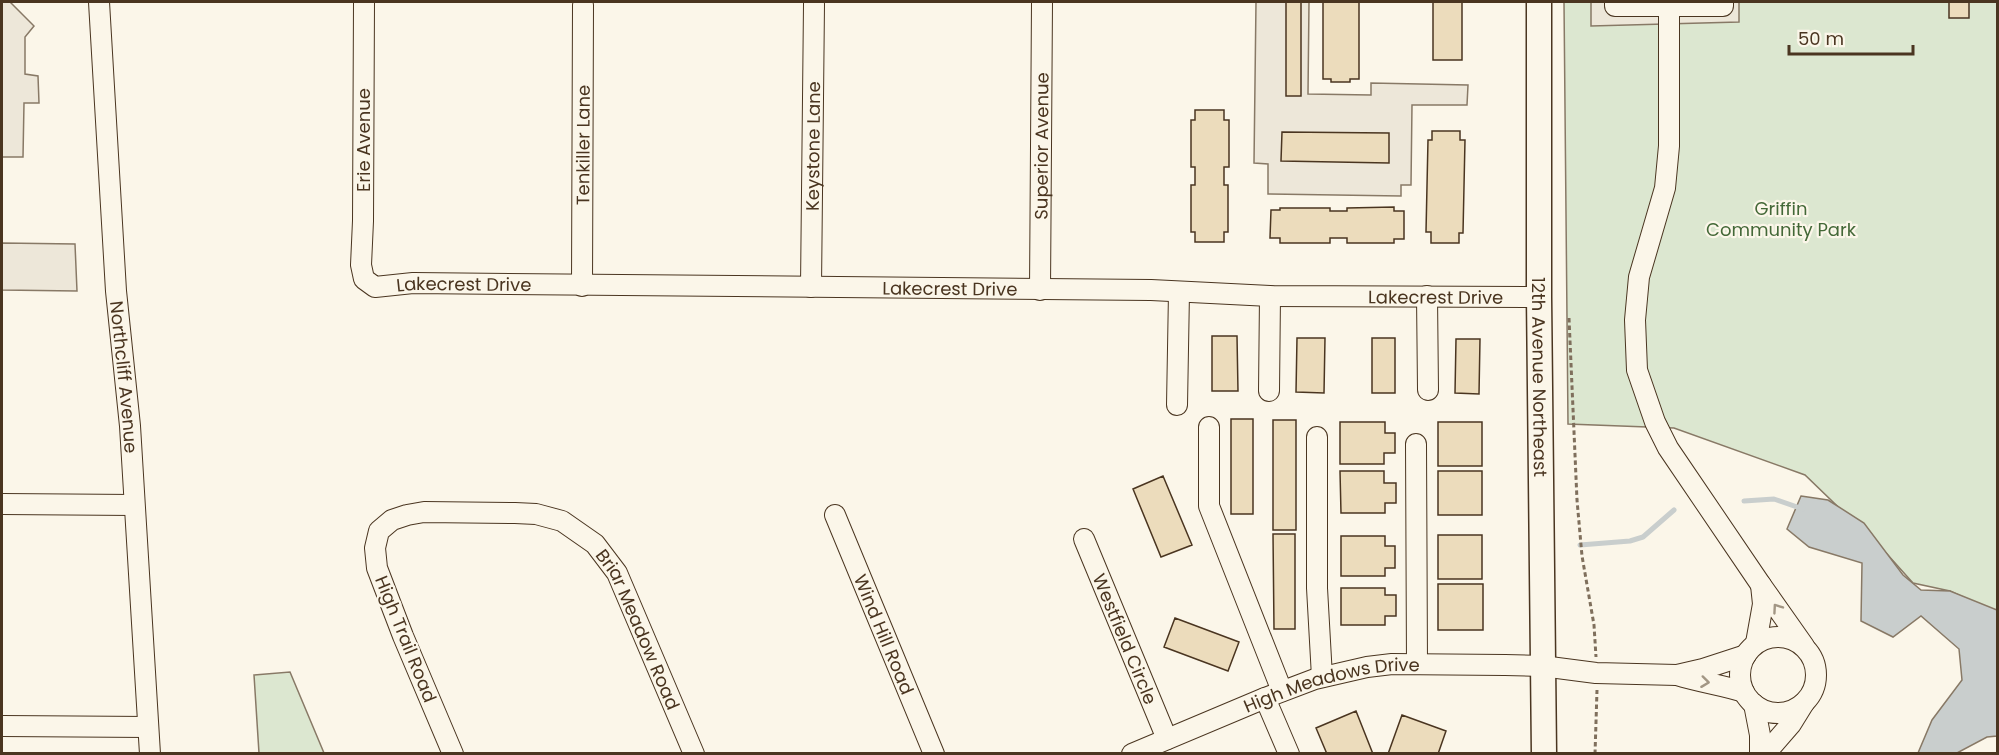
<svg xmlns="http://www.w3.org/2000/svg" width="1999" height="755" viewBox="0 0 1999 755" font-family="Poppins,sans-serif">
<style>
.park{fill:#dce7d0;stroke:#887966;stroke-width:1.5}
.parking{fill:#ede7d9;stroke:#887966;stroke-width:1.5}
.water{fill:#c9cecd;stroke:#887966;stroke-width:1.5}
.lines{fill:none;stroke-linecap:round;stroke-linejoin:round}
.stream{stroke:#c9cecd;stroke-width:5}
.building{fill:#ecdcbc;stroke:#4a3520;stroke-width:1.5}
.minor-casing{stroke:#4a3520;stroke-width:22}
.major-casing{stroke:#4a3520;stroke-width:27}
.path{stroke:#7f6f5c;stroke-width:3;stroke-dasharray:4.5 3;stroke-linecap:butt}
.minor{stroke:#fbf6e9;stroke-width:20}
.major{stroke:#fbf6e9;stroke-width:24}
.oneway{stroke:#a29684}
.labels{text-anchor:middle;dominant-baseline:central;stroke-width:4.5;stroke-linejoin:round;paint-order:stroke}
.street-label{font-size:18px;fill:#4a3520;stroke:#fbf6e9}
.park-label{font-size:18px;fill:#436837;stroke:#fbf6e9}
</style>
<rect width="100%" height="100%" fill="#fbf6e9"/>
<path class="park" d="M1564 2H1997V613L1950 591 1913 583 1887 554 1805 475 1674 428 1568 424Z
M290 672 324 753H259L254 675Z"/>
<path class="parking" d="M2 2H10L34 26 25 37V74L38 76 39 103H24L23 157H2Z
M1256 2H1309L1308 94 1371 95V83L1468 85 1467 105H1412L1411 185H1401V196L1268 194V164L1254 163Z
M1591 2H1739V22L1591 26Z
M2 243 75 244 77 291 2 290Z"/>
<path class="water" d="M1801 496 1828 500 1864 523 1903 575 1921 590 1950 591 1997 610V736L1987 737 1957 753H1918L1932 720 1962 680 1959 649 1921 616 1893 637 1861 621 1862 563 1809 547 1787 529Z"/>
<g class="lines">
<path class="stream" d="M1744 501 1774 499 1803 509
M1580 545 1630 541 1643 537 1674 510"/>
</g>
<path class="building" d="M1286 2H1301V96H1286Z
M1323 2H1359V79H1350V82H1331V79H1323Z
M1433 2H1462V60H1433Z
M1949 2H1969V18H1949Z
M1195 110H1224V120H1229V167H1224V185H1228V232H1224V242H1195V232H1191V185H1195V167H1191V120H1195Z
M1432 131H1460V140H1465L1463 233H1459V243H1431V232H1426L1428 140H1432Z
M1282 132 1389 133V163L1281 161Z
M1394 207V211H1404V239H1394V243H1347V238H1330V243H1280V238H1270L1271 210H1280V208H1330V211H1347V208Z
M1212 336H1237L1238 391H1212Z
M1297 338H1325L1324 393 1296 392Z
M1372 338H1395V393H1372Z
M1456 339H1480L1479 394 1455 393Z
M1231 419H1253V514H1231Z
M1273 420H1296V530H1273Z
M1340 422H1385V433H1395V453H1384V464H1340Z
M1438 422H1482V466H1438Z
M1340 471H1384V483H1396V503H1385V513H1341Z
M1438 471H1482V515H1438Z
M1163 476 1192 545 1161 557 1133 489Z
M1273 534H1295V629H1274Z
M1438 535H1482V579H1438Z
M1341 536H1385V546H1395V568H1385V576H1341Z
M1438 584H1483V630H1438Z
M1341 588H1385V595H1396V616H1385V625H1341Z
M1175 618 1239 642 1228 671 1164 647Z
M1356 711 1373 754H1327L1316 728Z
M1402 715 1446 731 1438 754H1388Z"/>
<g class="lines">
<g class="minor-casing">
<g id="minor">
<path id="s1" d="M99 2 116 291 130 426 150 754"/>
<path id="s2" d="M364 2 363 221 361 265 364 279 375 287 413 283 1151 290 1270 296 1539 297"/>
<path d="M1615 2V6H1723V2"/>
<path d="M1669 6V146L1665 188 1639 277 1635 320 1637 370 1655 422 1668 448 1761 585"/>
<path id="s3" d="M582 286 583 5"/>
<path id="s4" d="M811 287 814 4"/>
<path id="s5" d="M1040 290 1042 2"/>
<path d="M1427 296 1428 390"/>
<path d="M1269 391 1270 296"/>
<path d="M1177 405 1179 292"/>
<path d="M1209 427V506L1282 691"/>
<path d="M1317 437V588L1322 677"/>
<path d="M1416 444 1417 664"/>
<path d="M2 504 134 505"/>
<path id="s6" d="M835 515 934 754"/>
<path id="s7" d="M1084 539 1167 739"/>
<circle cx="1778" cy="675" r="38"/>
<path d="M1756 643 1763 604 1761 585 1804 646"/>
<path d="M1744 692C1722 685 1699 682 1677 675L1703 669 1746 655"/>
<path d="M1265 698 1289 754"/>
<path d="M1754 704 1760 735V754"/>
<path d="M2 726 148 727"/>
<path id="s8" d="M453 754 403 636 377 568 375 548 379 531 392 520 407 515 424 512 515 513 536 514 562 521 595 544 617 573 694 754"/>
<path id="s9" d="M1132 754 1265 698 1315 679 1367 667 1392 664 1505 665 1542 666 1596 673 1677 675"/>
<path d="M1765 754 1791 724 1804 703"/>
</g>
</g>
<g class="major-casing">
<g id="major">
<path id="s10" d="M1539 2V297L1544 754"/>
</g>
</g>
<path class="path" d="M1569 318 1577 500 1582 556 1594 625 1596 657
M1595 754 1597 690"/>
<use href="#minor" class="minor"/>
<use href="#major" class="major"/>
</g>
<defs><path id="oneway-chevron" d="M-2-3.5L2.5 0L-2 3.5" fill="none" stroke-width="1.6" stroke-linecap="round" stroke-linejoin="round" transform="scale(1.5)"/></defs>
<g class="oneway">
<use href="#oneway-chevron" transform="translate(1777 608) rotate(-125)"/>
<use href="#oneway-chevron" transform="translate(1705 682) rotate(7)"/>
</g>
<g class="labels">
<g class="street-label">
<text transform="translate(363 140) rotate(-90)">Erie Avenue</text>
<text stroke="none"><textPath href="#s3" startOffset="141">Tenkiller Lane</textPath></text>
<text stroke="none"><textPath href="#s4" startOffset="141">Keystone Lane</textPath></text>
<text stroke="none"><textPath href="#s5" startOffset="144">Superior Avenue</textPath></text>
<text stroke="none"><textPath href="#s2" startOffset="380">Lakecrest Drive</textPath></text>
<text stroke="none"><textPath href="#s2" startOffset="866">Lakecrest Drive</textPath></text>
<text stroke="none"><textPath href="#s2" startOffset="1352">Lakecrest Drive</textPath></text>
<text stroke="none"><textPath href="#s1" startOffset="376">Northcliff Avenue</textPath></text>
<text stroke="none"><textPath href="#s10" startOffset="375">12th Avenue Northeast</textPath></text>
<text stroke="none"><textPath href="#s8" startOffset="564">Briar Meadow Road</textPath></text>
<text stroke="none"><textPath href="#s6" startOffset="129">Wind Hill Road</textPath></text>
<text transform="translate(406 639) rotate(68)">High Trail Road</text>
<text stroke="none"><textPath href="#s7" startOffset="108">Westfield Circle</textPath></text>
<text stroke="none"><textPath href="#s9" startOffset="213">High Meadows Drive</textPath></text>
</g>
<g class="park-label">
<text x="1781" y="208">Griffin<tspan x="1781" dy="21">Community Park</tspan></text>
</g>
</g>
<rect width="1999" height="755" fill="none" stroke="#4a3520" stroke-width="6"/>
<path d="M1789 45v9h124v-9" fill="none" stroke="#4a3520" stroke-width="3"/>
<text x="1798" y="45" font-size="18" fill="#4a3520" stroke="#fbf6e9" stroke-width="4.5" paint-order="stroke">50 m</text>
</svg>
